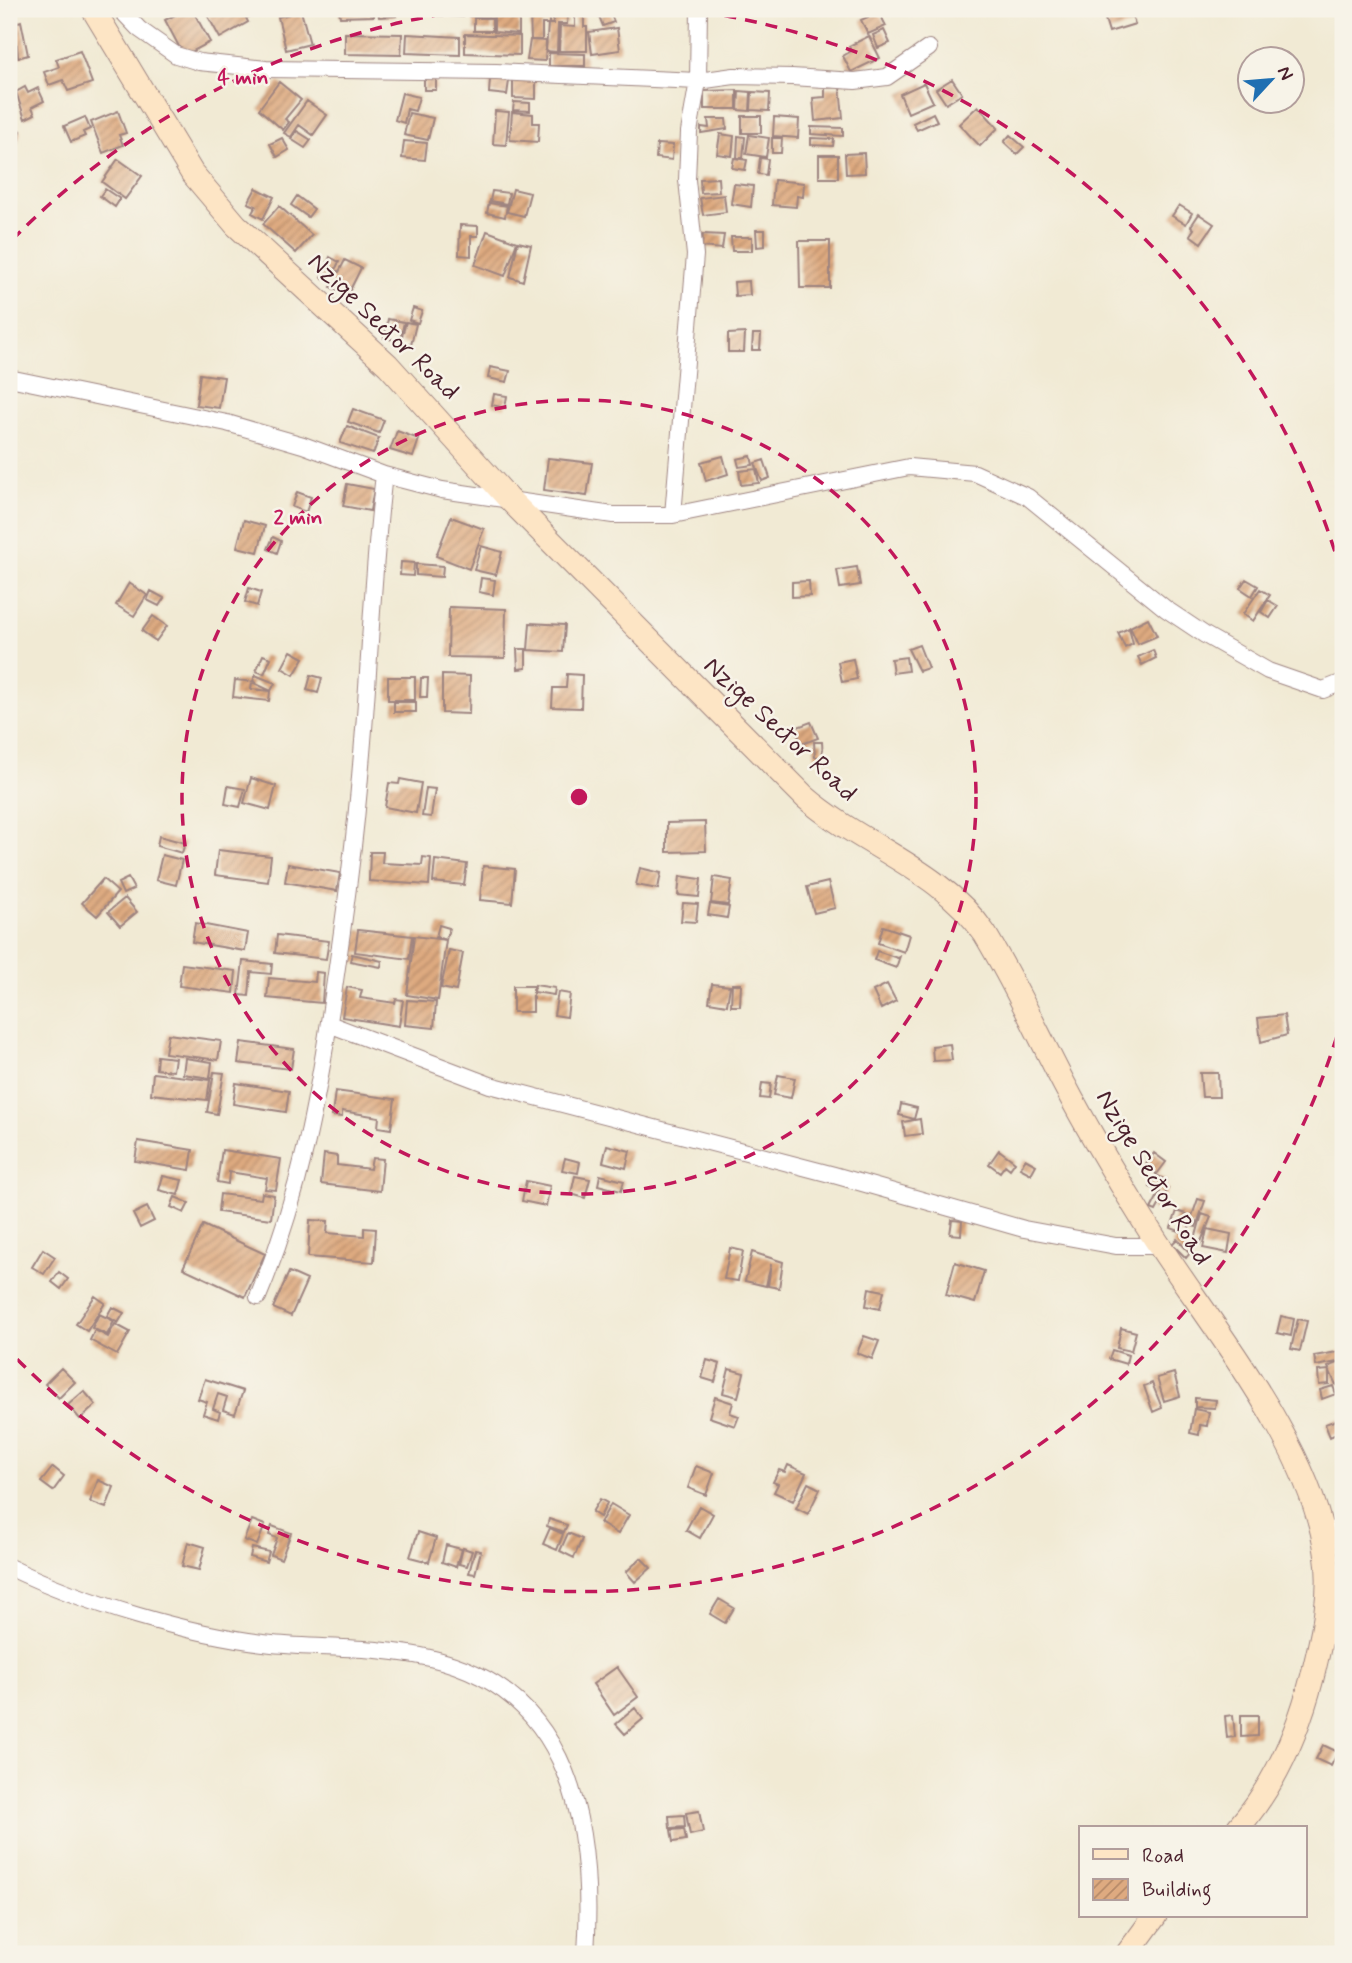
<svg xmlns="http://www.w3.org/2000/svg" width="1352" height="1963" viewBox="0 0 1352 1963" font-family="Mynerve,sans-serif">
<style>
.building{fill:url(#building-hatch)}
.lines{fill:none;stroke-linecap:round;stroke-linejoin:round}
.minor-casing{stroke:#9e8480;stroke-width:18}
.secondary-casing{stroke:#9e8480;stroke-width:25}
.minor{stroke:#fff;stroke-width:16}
.secondary{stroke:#fde5c5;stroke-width:23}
.ring{fill:none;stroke:#c2185b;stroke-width:3.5;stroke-dasharray:12 9}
.labels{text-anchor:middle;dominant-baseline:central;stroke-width:5;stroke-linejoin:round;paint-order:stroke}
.street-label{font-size:26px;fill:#4a1f2b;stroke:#f7f3e8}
.centre{fill:#c2185b;stroke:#f7f3e8;stroke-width:3.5}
.ring-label{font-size:21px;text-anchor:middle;font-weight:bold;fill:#c2185b;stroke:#f7f3e8;stroke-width:5;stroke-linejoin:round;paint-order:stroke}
</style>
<defs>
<pattern id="building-hatch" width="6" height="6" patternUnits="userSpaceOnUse" patternTransform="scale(1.75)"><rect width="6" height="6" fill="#deaa80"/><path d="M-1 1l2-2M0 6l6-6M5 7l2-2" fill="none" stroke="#b68a69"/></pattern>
</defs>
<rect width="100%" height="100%" fill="#f7f3e8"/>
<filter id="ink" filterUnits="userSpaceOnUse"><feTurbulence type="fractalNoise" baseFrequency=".0143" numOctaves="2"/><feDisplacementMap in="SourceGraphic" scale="14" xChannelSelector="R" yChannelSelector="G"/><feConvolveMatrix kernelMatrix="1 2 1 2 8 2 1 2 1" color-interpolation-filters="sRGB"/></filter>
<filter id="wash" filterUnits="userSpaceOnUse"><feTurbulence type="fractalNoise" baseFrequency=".00686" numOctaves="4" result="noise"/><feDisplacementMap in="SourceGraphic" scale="28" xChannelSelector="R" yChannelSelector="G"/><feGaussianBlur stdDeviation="1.57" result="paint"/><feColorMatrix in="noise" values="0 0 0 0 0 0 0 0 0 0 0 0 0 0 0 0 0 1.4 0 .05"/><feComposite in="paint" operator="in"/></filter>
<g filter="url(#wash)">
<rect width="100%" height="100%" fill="#f1ead4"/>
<g id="blocks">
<path class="building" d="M187 9H192L210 42 184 56 165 20Z
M204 9H249L252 15 246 18 248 22 220 38Z
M339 9H374V16L340 17Z
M378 9H396V16L379 17Z
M435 9H463V17L434 15Z
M470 9H488V17L469 16Z
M494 9H502V17L519 20V34L494 32Z
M569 9H580V16L584 17V27H587V51H559L560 26 575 27V15H569Z
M1102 9H1130L1135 24 1109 32Z
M553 10 568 11 567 24H558L557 52 546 51 548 24H542V40H531L530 12 549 13V24H553Z
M301 11 310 44 286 50 278 17Z
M610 12 614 22 603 26 599 16Z
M879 12 886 26 868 34 861 20Z
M474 18H492V31H474Z
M21 21 28 55 18 58 17 45 9 48V25Z
M617 28 620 50 592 54 589 32Z
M884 30 890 43 878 48 873 35Z
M345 33 402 34 401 55 345 54Z
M407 34 460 37V55L406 53Z
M465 34 520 36V55L465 53Z
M869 36 880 58 851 72 843 56 851 51 849 46Z
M530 40 546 41 545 61 527 60Z
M80 51 92 83 68 91 63 80 49 85 44 72 59 67 56 59Z
M549 53 585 54V66H549Z
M513 77H536V99L513 98Z
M424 78H436V90H424Z
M490 79 509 81 507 95 489 93Z
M952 79 962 94 946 104 936 89Z
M279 82 301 100 285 119 289 122 283 130 259 109Z
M924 83 933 102 908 113 900 94Z
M25 87 28 93 38 88 44 101 32 107 35 114 25 119 16 92Z
M840 87 843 118 815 121 813 98 825 97V88Z
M737 90V109H704V91Z
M739 91 751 92 750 111 738 110Z
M752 92 770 93 769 111 751 110Z
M402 93 419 97 415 111 407 109 404 123 395 120Z
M307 101 327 115 313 135 299 125 291 137 284 133Z
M514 102 530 103V111L513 110Z
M978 106 998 128 980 146 959 124Z
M118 111 126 133 119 135 123 145 103 153 91 122Z
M495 111 509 112 506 145 493 144Z
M512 112 533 114V123H539L538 142 510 140Z
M409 113 433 118 428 140 404 135Z
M933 113 937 121 917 130 913 123Z
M742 116H761V133H742Z
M85 117 90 129 83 132 85 136 71 142 64 126Z
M774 117 799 119 798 138 773 136Z
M708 119H726L727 129 701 133V127L709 128Z
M811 127 843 128V136L811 134Z
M13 128 21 131 14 154 9 152Z
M297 131 311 140 305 148 291 139Z
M720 134 734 136 732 156 717 154Z
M749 135 769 138 766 157 746 154Z
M1010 135 1024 147 1017 154 1004 142Z
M738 136 745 137 743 158H737Z
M282 138 289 150 277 157 270 144Z
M772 138H782L781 153H772Z
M811 138 834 139 833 146 811 145Z
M404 141 427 143 425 160 402 158Z
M657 144 673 145 672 160 656 158Z
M864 153 865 173 846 174 845 154Z
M819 155H838V178H819Z
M734 158 747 160 745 170 732 168Z
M760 158 768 159 766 175 758 174Z
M118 159 142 176 125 199 102 182Z
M718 178 719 192 701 193 700 179Z
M774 180 804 183 803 197 797 196 796 207 772 205Z
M734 184 753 186 751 207 731 204Z
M256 188 274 197 263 219 252 213 256 206 248 203Z
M105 189 120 199 115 207 100 196Z
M513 189 530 193 524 216 507 212Z
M492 191 509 193 507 204 490 201Z
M724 195 726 212 703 215 700 198Z
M297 196 314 209 308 217 291 205Z
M489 203 507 206 505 217 487 213Z
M1179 205 1192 213 1186 224 1172 216Z
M279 206 312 235 296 253 263 224Z
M1199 214 1214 224 1201 243 1190 235 1194 229 1191 226Z
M460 225 478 226V236H471V256L459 255Z
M756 230H765V246L757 247Z
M487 231 517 242 505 276 475 265Z
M703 234 724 235 722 249 702 247Z
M731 237H752V251H732Z
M799 241H830V288H800Z
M518 242 531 245 523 281 510 277Z
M330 257 339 262 335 270 339 272 345 260 361 268 347 296 331 287 333 283 321 277Z
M749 281 750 295 735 296 734 282Z
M413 308 422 311 418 323 409 320Z
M388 319 404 322 400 341 384 338Z
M406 322 416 324 411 345 400 343Z
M745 333 744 352H728V334Z
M753 334H761L760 350H752Z
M490 367 510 371 507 382 488 378Z
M200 374 224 377 219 408 196 405Z
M494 394 507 396 505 408 492 405Z
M353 409 384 420 379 433 348 422Z
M347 426 379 438 373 454 340 443Z
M397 431 419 439 413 457 390 450Z
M723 456 728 474 706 481 701 462Z
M751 456 753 465 739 467 737 459Z
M548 458 592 463 587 496 544 490Z
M764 460 770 478 762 481 755 463Z
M756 469 759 483 741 485 739 471Z
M347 484 374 489 370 511 343 506Z
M297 492 311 497 306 512 292 507Z
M451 517 484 529 469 569 436 556Z
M244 520 265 526 258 552 237 547Z
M273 537 281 541 277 553 268 549Z
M481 546 502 552 496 575 474 570Z
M401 562 414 563 413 576 400 575Z
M416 564 443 566 442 577 416 575Z
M857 567 860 585 840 588 837 570Z
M481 578 495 580 493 595 479 592Z
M1246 579 1258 586 1252 596 1240 588Z
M809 581 810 596 792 597V582Z
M129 583 147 595 134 616 116 605Z
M249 588 261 592 257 606 245 602Z
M1260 589 1270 595 1253 621 1243 614Z
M151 591 164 598 159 606 147 600Z
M1268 600 1278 606 1270 618 1261 612Z
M449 607 506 609 505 658 448 657Z
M153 616 167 626 156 641 142 631Z
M1148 618 1157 636 1138 644 1130 627Z
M530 623 565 625 563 652 528 650Z
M1129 628 1133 644 1125 648 1118 633Z
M919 645 928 668 919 671 908 649Z
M517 649H526V668L518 669Z
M1153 650 1156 658 1142 665 1138 657Z
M291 651 304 658 294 675 282 668Z
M263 655 271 658 264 674 256 671Z
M906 657 908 671 893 673 891 659Z
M853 659 857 679 842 682 838 662Z
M567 674 582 675 581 708 552 707 553 688H566Z
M255 675 275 683 271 691 252 682 251 689 270 691 269 701 233 697 235 680 256 682 253 681Z
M311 675 322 678 318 693 307 690Z
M442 675 470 676 469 714 442 713Z
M388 677H415V700H388Z
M421 678H428L427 697H420Z
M394 702H416V712H394Z
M811 722 818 738 802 744 795 728Z
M814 742H822L823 757H815Z
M251 778 276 786 270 810 244 803Z
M400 779 421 783 416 813 385 807 389 783 399 784Z
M228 786 245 789 240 807 225 804Z
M426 788 435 789 431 817 422 816Z
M705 822 706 851 667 852V823Z
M159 836 185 843 182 853 157 846Z
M218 850 271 856 268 882 215 875Z
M370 852H383L382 863 422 865 423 857 431 858 429 885 369 881Z
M162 855 182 860 176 885 156 880Z
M435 860 467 864 464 885 433 882Z
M288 864 340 873 337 891 285 882Z
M483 866 515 869 512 903 480 900Z
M640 868 661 873 658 889 636 885Z
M680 876 701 879 699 897 678 895Z
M714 877 732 880 728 905 711 903Z
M128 878 134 889 123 894 118 883Z
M103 879 118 892 97 916 82 903Z
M828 882 835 908 814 913 807 887Z
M125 898 137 912 120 926 108 912Z
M683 903 698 904 696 922 681 921Z
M710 904 729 907 727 918 708 915Z
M195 923 248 933 245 951 192 942Z
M439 925 449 928 446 940 436 937Z
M883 926 909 935 904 952 878 943Z
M358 930 412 936 409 959 355 952Z
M277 935 329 941 326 959 275 953Z
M414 936 446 940 438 1000 407 995Z
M449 950 463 953 456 991 441 988Z
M877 951 897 958 900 956 896 968 874 960Z
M352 954 382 961 381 967 350 961Z
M243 961 272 964 271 974 251 972 249 996 239 995Z
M182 964 236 971 234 993 179 986Z
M316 972 324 973 322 1003 267 998 269 978 315 982Z
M712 984 730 986 727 1005 709 1002Z
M732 984H741L740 1006H731Z
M887 984 896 1001 881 1009 873 991Z
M535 985 555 988 554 995 534 992Z
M513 986H533V1012H513Z
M347 987 362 990 360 998 395 1003 396 999 403 1000 399 1026 342 1017Z
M558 992 570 994 567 1017 554 1015Z
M407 1000 436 1002 434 1028 405 1025Z
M1284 1015 1287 1035 1261 1042 1258 1018Z
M168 1034 221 1041 218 1060 165 1053Z
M241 1042 294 1049 291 1069 238 1063Z
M950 1044 952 1060 933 1061 932 1046Z
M157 1056 175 1058 173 1071 156 1069Z
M185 1058 212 1062 210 1078 183 1074Z
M214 1072 224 1073 217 1114 207 1112Z
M153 1073 210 1080 207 1100 151 1094Z
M1200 1073H1218L1219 1097H1202Z
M778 1075 795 1078 791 1098 774 1095Z
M236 1083 289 1091 286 1112 233 1104Z
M762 1083 771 1084 769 1099 760 1098Z
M335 1091 395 1099 391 1129 378 1127 379 1117 342 1111V1117L332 1116Z
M901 1104 917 1108 914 1119 899 1115Z
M920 1119 922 1134 905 1136 903 1122Z
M138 1141 193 1150 190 1170 135 1161Z
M607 1145 630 1151 626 1168 603 1162Z
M222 1150 281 1159 276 1190 265 1189 267 1178 229 1172 228 1184 217 1182Z
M999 1150 1015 1162 1010 1169 1005 1165 1000 1172 989 1164Z
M1154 1153 1166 1162 1157 1174 1145 1166Z
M324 1154 337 1156V1165L370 1169 372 1158 383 1159 380 1191 321 1184Z
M565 1158 580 1162 578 1173 562 1170Z
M1025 1159 1036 1165 1031 1174 1020 1168Z
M600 1175 624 1181 621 1191 598 1185Z
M1156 1175 1167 1181 1164 1187 1168 1189 1156 1211 1151 1209 1160 1192 1150 1187Z
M163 1176 182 1180 178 1195 159 1190Z
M575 1176 590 1179 585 1198 571 1194Z
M526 1181 550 1186 546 1206 522 1201Z
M262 1193 274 1195 271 1219 218 1212 220 1194 261 1199Z
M175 1197 189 1203 184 1213 171 1207Z
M1198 1199 1205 1201 1196 1227 1190 1225 1187 1234 1171 1228 1177 1211 1192 1216Z
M147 1207 154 1221 140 1228 133 1214Z
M1202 1214 1211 1217 1200 1244 1194 1243Z
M310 1220 328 1221 327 1233 364 1236V1228L376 1229 374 1262 308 1257Z
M952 1220 962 1221 961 1235 950 1234Z
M203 1225 265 1254 245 1297 183 1268Z
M1207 1229 1231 1234 1228 1253 1203 1248Z
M1177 1239 1190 1253 1186 1258 1172 1244Z
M730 1248 743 1251 738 1281 724 1279Z
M43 1249 55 1257 44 1274 32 1267Z
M752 1252 783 1262 779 1288 768 1286 771 1264 766 1286 745 1281Z
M955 1262 984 1271 975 1303 946 1295Z
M59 1272 68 1279 61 1289 52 1282Z
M289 1272 307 1280 291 1316 273 1308Z
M869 1288 884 1291 880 1309 866 1306Z
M95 1296 105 1303 87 1331 76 1324Z
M112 1307 124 1313 118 1323 107 1316Z
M99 1314 114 1321 107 1335 92 1328Z
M1281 1316 1294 1319 1291 1336 1277 1333Z
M1298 1319 1307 1321 1300 1351 1291 1349Z
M115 1324 130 1332 117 1355 90 1340 95 1330 108 1337Z
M1121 1328 1136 1332 1131 1351 1117 1348Z
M864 1336 879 1341 872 1359 857 1353Z
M1112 1350 1128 1355 1126 1364 1109 1359Z
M1343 1351V1361L1316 1366 1314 1356Z
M707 1360 720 1364 715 1382 702 1378Z
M1340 1362 1343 1382 1336 1385 1328 1367Z
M61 1368 75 1382 59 1398 45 1384Z
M729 1369 744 1373 738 1397 723 1393Z
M1329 1370V1384L1319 1385 1318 1371Z
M1174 1373 1180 1396 1164 1401 1157 1378Z
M205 1379 243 1391 235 1414 223 1410 227 1397 218 1394 213 1409 220 1412 218 1419 203 1414 207 1402 198 1399Z
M1152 1383 1162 1408 1153 1412 1144 1386Z
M1333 1386 1336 1394 1322 1399 1320 1390Z
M84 1391 96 1405 80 1419 68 1405Z
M715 1397 733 1403 730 1413 739 1416 735 1426 709 1417Z
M1195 1398 1216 1400 1215 1408 1195 1407Z
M1194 1409 1209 1412 1207 1426 1200 1425 1199 1435 1190 1433Z
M1339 1419 1343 1431 1330 1437 1325 1424Z
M788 1465 806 1473 793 1501 774 1492 778 1484 773 1482 779 1470 785 1472Z
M696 1466 714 1473 706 1495 688 1488Z
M53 1467 64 1476 53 1491 41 1482Z
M98 1480 114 1487 106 1508 90 1502Z
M808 1483 820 1489 808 1514 796 1508Z
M600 1499 607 1503 600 1517 592 1512Z
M611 1504 629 1515 618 1534 600 1523Z
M699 1506 713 1514 700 1538 686 1530Z
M549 1519 567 1525 564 1532 547 1526Z
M252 1520 265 1525 257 1545 244 1540Z
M272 1526 291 1533 281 1559 271 1555 277 1538 269 1535Z
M550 1528 563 1534 557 1550 543 1544Z
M418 1532 436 1538 429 1562 410 1557Z
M568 1533 582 1539 574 1558 560 1551Z
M188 1542 205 1547 199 1570 182 1566Z
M446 1545 461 1549 456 1567 442 1562Z
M252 1548 269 1552 266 1562 250 1557Z
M463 1548 472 1551 467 1566 459 1564Z
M475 1550 481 1551 475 1574 469 1573Z
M641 1558 651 1568 635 1582 626 1572Z
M719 1599 734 1608 725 1623 710 1614Z
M617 1667 638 1697 614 1715 593 1684Z
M635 1708 643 1719 625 1734 616 1724Z
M1233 1715 1235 1737 1227 1738 1225 1716Z
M1241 1715H1258V1736L1241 1737Z
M1323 1745 1338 1752 1331 1766 1316 1759Z
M699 1811 703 1832 690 1835 686 1813Z
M684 1815 685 1827 670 1828 669 1816Z
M684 1829 686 1840 673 1842 671 1830Z"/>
</g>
</g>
<g filter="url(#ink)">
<use href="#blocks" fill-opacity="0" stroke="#9e8480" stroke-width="2"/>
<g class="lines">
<g class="minor-casing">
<path id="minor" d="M120 9 139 29 176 55 199 62 266 69 496 72 698 81 734 76 792 77 855 81 887 77 929 48
M9 378 227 423 303 445 384 475 442 490 613 515H673L909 467 975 473 1028 497 1166 609 1205 635 1268 671 1323 690 1343 682
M673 515 695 255 687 180 689 132 698 81 699 9
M329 1024 490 1085 834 1175 1024 1229 1116 1246H1159
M258 1297C299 1200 318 1099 333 995 344 919 355 842 361 765 370 668 372 571 384 475
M1320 1527 1343 1533
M9 1567C83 1603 190 1635 272 1644 325 1649 378 1646 430 1658 574 1691 594 1829 586 1954"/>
</g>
<g class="secondary-casing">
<path id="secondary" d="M93 9 192 173 236 225 388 365 508 498 805 797C863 847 941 869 985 934 1014 982 1038 1034 1064 1084 1087 1128 1112 1170 1138 1212 1198 1312 1309 1436 1326 1552 1333 1594 1322 1637 1312 1678 1298 1732 1275 1785 1238 1828
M1127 1954 1155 1916"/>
</g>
<use href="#minor" class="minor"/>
<use href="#secondary" class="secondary"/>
</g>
</g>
<g class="ring">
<circle cx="579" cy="797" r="397"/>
<path d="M1343 1016A795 795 0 0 1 12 1354M12 240A795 795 0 0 1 475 9M683 9A795 795 0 0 1 1343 578"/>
</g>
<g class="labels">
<g class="street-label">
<text transform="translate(383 327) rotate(44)">Nzige Sector Road</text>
<text transform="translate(780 730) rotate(43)">Nzige Sector Road</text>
<text transform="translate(1153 1178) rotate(59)">Nzige Sector Road</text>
</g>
</g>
<circle cx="579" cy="797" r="10" class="centre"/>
<g class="ring-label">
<text x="243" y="84">4 min</text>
<text x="298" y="524">2 min</text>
</g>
<rect width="1352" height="1963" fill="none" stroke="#f7f3e8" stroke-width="35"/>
<rect x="1079" y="1826" width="228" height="91" fill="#f7f3e8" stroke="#b29e9c" stroke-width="2"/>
<rect x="1093" y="1849" width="35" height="10" fill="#fde5c5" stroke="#b29e9c" stroke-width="2"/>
<text x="1142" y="1862" font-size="21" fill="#4a1f2b">Road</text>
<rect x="1093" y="1879" width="35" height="21" fill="url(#building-hatch)" stroke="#b29e9c" stroke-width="2"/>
<text x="1142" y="1896" font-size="21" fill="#4a1f2b">Building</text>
<g transform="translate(1271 80) rotate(64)"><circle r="33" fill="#f7f3e8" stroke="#b29e9c" stroke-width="2"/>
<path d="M0-5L12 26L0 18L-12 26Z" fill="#1f6fb2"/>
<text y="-10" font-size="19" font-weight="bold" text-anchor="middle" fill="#4a1f2b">N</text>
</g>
</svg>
